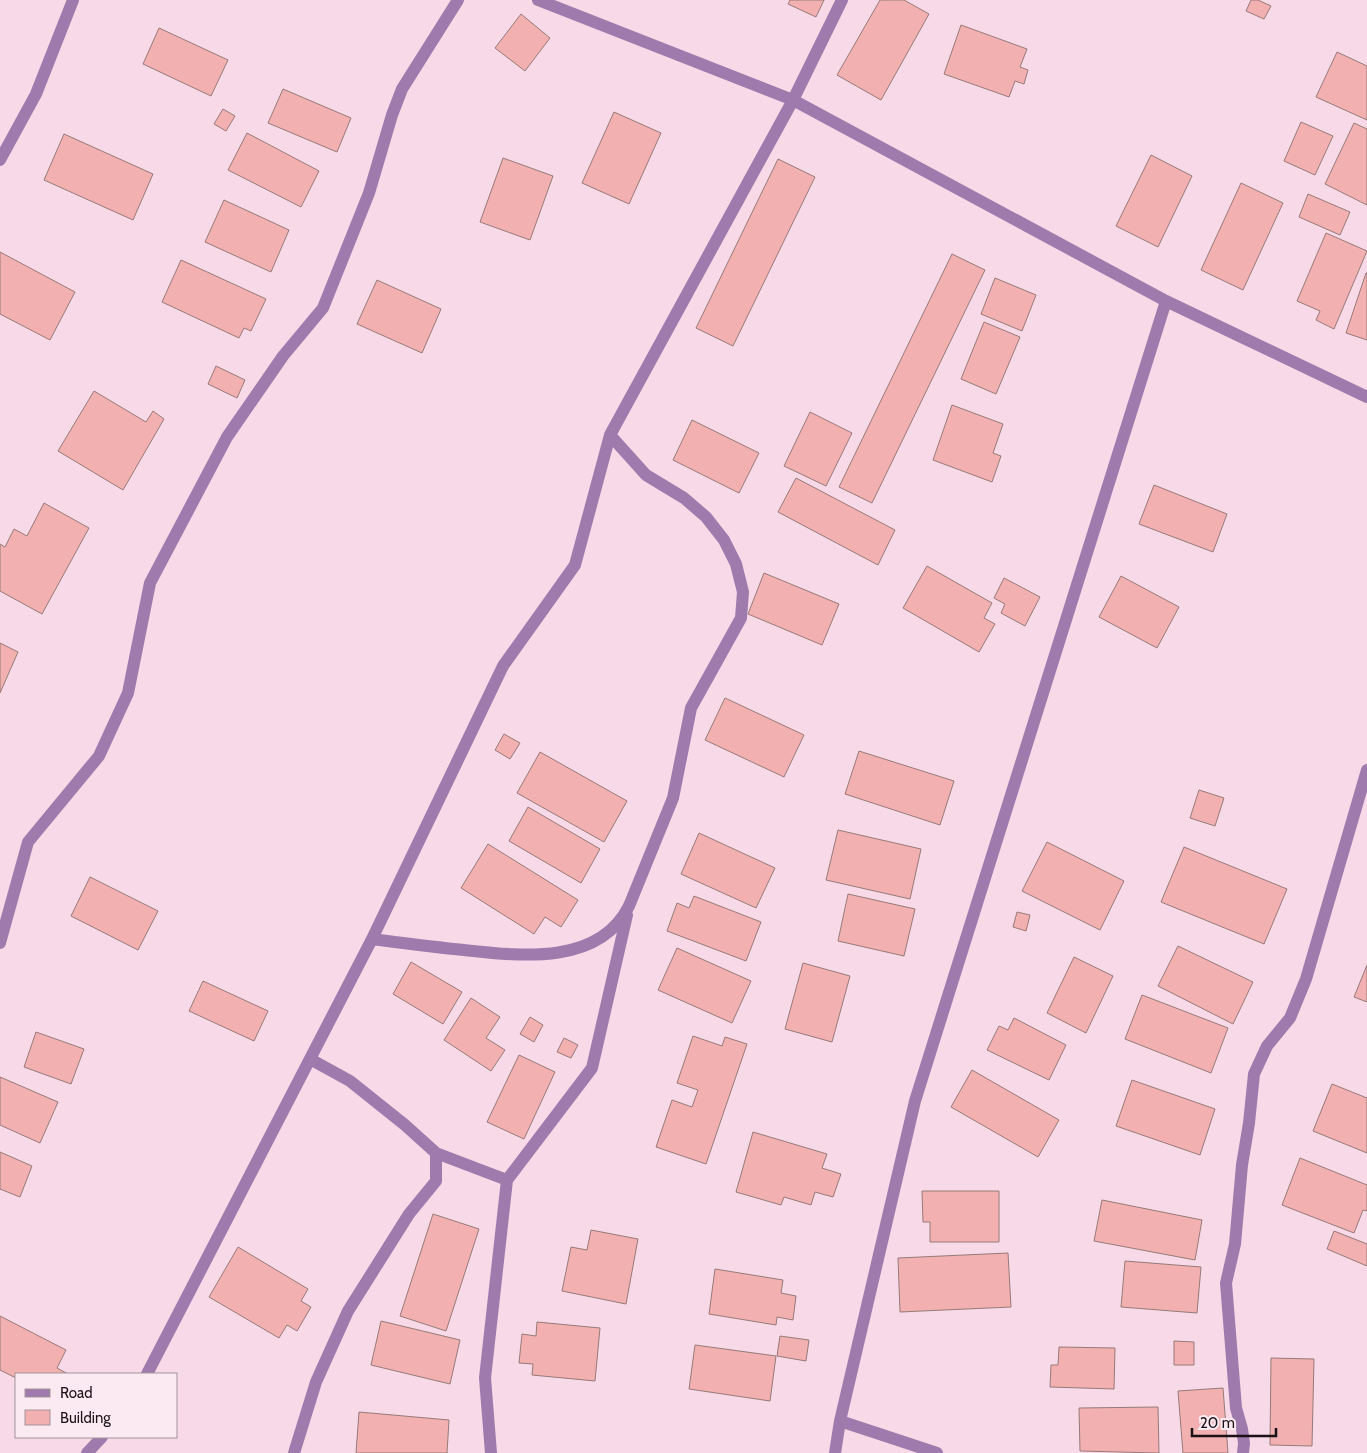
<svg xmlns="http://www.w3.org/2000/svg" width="1367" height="1453" viewBox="0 0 1367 1453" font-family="Cabin,sans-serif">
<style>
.building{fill:#f2b1b0;stroke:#977a79}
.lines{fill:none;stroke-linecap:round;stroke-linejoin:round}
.street{stroke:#9f7aad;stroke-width:12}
</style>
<rect width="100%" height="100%" fill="#f7d9e7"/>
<path class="building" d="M790 0H824L816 17 788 4Z
M880 0H904L929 14 881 100 837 75Z
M1251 0H1258L1271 6 1264 19 1246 11Z
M521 14 550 38 525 71 495 48Z
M961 25 1027 49 1020 67 1028 70 1024 84 1015 81 1009 97 944 74Z
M159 28 228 60 211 96 143 64Z
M1337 52 1367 66V120L1316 97Z
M283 89 351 118 337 152 268 123Z
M223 109 235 116 226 131 214 124Z
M614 112 661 133 629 204 582 183Z
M1301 122 1333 136 1315 175 1284 161Z
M1354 123 1367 129V205L1325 184Z
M247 133 319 171 301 207 228 170Z
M64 134 153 174 133 220 44 180Z
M1151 155 1192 176 1158 247 1116 226Z
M503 158 553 176 530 240 480 222Z
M778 159 815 177 733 346 696 328Z
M1241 183 1283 203 1243 290 1201 270Z
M1308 194 1350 212 1340 235 1299 217Z
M224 200 289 230 271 272 205 242Z
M1326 233 1367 251 1334 329 1316 320 1320 311 1297 301Z
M0 252 75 292 50 340 0 314Z
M952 254 985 270 872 503 839 487Z
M181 260 266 299 251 331 244 328 239 338 162 302Z
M1366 273H1367V340L1346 333Z
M995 278 1036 295 1022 331 981 314Z
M377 280 441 309 422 353 357 324Z
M984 322 1020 337 996 394 961 379Z
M216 366 245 380 237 398 208 384Z
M94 391 146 422 153 411 164 419 123 490 58 451Z
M952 405 1003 424 993 453 1001 456 992 482 933 460Z
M810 412 852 433 826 486 784 466Z
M692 420 759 453 739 493 673 460Z
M796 478 895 530 878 565 778 512Z
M1154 485 1227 514 1213 552 1139 524Z
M44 503 89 528 42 614 0 591V544L5 547 14 529 27 536Z
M927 566 992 603 984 618 995 624 979 652 903 608Z
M764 573 839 604 822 645 748 614Z
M1121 576 1179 607 1157 648 1099 617Z
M1004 578 1040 597 1025 626 1001 613 1005 604 994 598Z
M0 643 18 652 0 693Z
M725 698 804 735 784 777 705 740Z
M504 734 520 743 510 759 495 750Z
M859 751 954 781 940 825 845 794Z
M540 752 627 801 604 842 517 793Z
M1199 790 1224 798 1215 826 1190 818Z
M528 807 600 849 581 883 509 841Z
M838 830 921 849 910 899 826 880Z
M699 833 775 868 756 908 681 874Z
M1047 842 1124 881 1100 930 1022 891Z
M488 844 578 900 561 927 545 917 534 934 461 888Z
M1184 847 1287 889 1264 944 1161 902Z
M90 877 158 911 138 950 71 916Z
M848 894 915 909 904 956 838 941Z
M694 896 761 922 746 961 667 931 677 903 689 908Z
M1017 912 1030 915 1026 931 1013 927Z
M1178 946 1253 982 1233 1024 1158 986Z
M677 948 751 981 732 1023 658 990Z
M1074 957 1113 976 1086 1033 1047 1013Z
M411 962 462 992 443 1024 393 994Z
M803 963 850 976 832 1042 785 1029Z
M1367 965V1002L1354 997Z
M203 981 268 1011 254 1041 189 1011Z
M1142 995 1228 1028 1211 1073 1125 1039Z
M471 998 500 1017 486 1038 505 1050 491 1071 444 1040Z
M530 1017 543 1025 534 1042 520 1034Z
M1014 1018 1066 1045 1049 1080 987 1050 999 1026 1008 1030Z
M36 1032 84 1049 71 1084 24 1067Z
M693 1036 722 1046 725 1037 747 1044 706 1164 656 1147 672 1100 692 1107 698 1090 677 1083Z
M564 1038 578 1045 571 1058 557 1052Z
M519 1055 555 1072 524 1139 487 1122Z
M972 1070 1059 1120 1038 1157 951 1107Z
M0 1077 58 1102 40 1143 0 1125Z
M1132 1080 1215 1109 1200 1155 1116 1126Z
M1332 1084 1367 1098V1153L1313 1131Z
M753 1132 827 1154 822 1168 841 1174 833 1197 815 1192 811 1205 784 1197 781 1205 736 1192Z
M0 1152 32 1166 20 1197 0 1189Z
M1300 1158 1367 1185V1211L1363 1210 1354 1233 1282 1205Z
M922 1191H999V1242H930V1222H923Z
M1102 1200 1202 1220 1195 1260 1094 1241Z
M433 1214 479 1229 446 1331 400 1316Z
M591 1230 638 1239 626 1304 562 1291 571 1247 587 1250Z
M1334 1231 1367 1244V1266L1327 1249Z
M238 1247 308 1289 301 1301 311 1307 297 1331 287 1325 279 1338 209 1297Z
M1008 1253 1011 1307 900 1312 898 1258Z
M1125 1261 1201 1267 1197 1313 1121 1307Z
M715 1269 783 1280 781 1293 796 1296 793 1320 777 1317 776 1325 709 1314Z
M0 1316 66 1350 57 1368 68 1374H16V1378L0 1370Z
M381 1321 460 1340 450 1384 371 1365Z
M537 1322 600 1328 595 1381 532 1375 533 1364 519 1363 522 1334 536 1336Z
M780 1336 809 1340 806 1361 777 1356Z
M1174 1341 1194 1342V1365H1174Z
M695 1345 776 1356 770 1401 689 1389Z
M1059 1347 1115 1348 1114 1389 1050 1387 1051 1365H1058Z
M1271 1358 1314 1359 1312 1446 1270 1445Z
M1223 1388 1228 1453H1183L1178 1391Z
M1158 1407 1159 1453 1080 1451 1079 1408Z
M359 1412 449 1420 447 1453H356Z"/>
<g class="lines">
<path class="street" d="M538 0 793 100 1166 301 1367 397
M0 160 36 94 73 0
M372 939C403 943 433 947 464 950 520 956 599 966 629 906L673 798 691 708 741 618 743 592 736 564 724 540 706 517 684 498 646 475 610 435
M0 943 28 842 99 756 128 693 150 583 227 437 283 356 323 308 369 193 392 115 402 89 458 0
M436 1153 507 1180 485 1378 491 1453
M507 1180 592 1068 627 915
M147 1374 372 939 503 666 575 565 610 435 793 100 842 0
M840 1421 937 1453
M87 1453 102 1437
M294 1453 316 1382 348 1311 409 1214 436 1181V1153L405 1125 350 1081 310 1059
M835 1453 840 1421 915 1101 1166 301
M1243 1453 1244 1443 1242 1429 1236 1408 1226 1283 1235 1244 1242 1165 1249 1123 1254 1074 1267 1046 1290 1018 1306 979 1367 770"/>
</g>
<rect x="15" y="1373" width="162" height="65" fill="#fceaf2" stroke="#a2939a"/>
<rect x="25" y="1389" width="25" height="8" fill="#9f7aad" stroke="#a2939a"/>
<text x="60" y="1398" font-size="15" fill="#1b1116">Road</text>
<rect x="25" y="1410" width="25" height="15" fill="#f2b1b0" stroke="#a2939a"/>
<text x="60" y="1423" font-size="15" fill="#1b1116">Building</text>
<path d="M1192 1428v8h84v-8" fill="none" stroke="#1b1116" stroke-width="2.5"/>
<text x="1200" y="1428" font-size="15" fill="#1b1116" stroke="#fceaf2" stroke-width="4" paint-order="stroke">20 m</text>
</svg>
